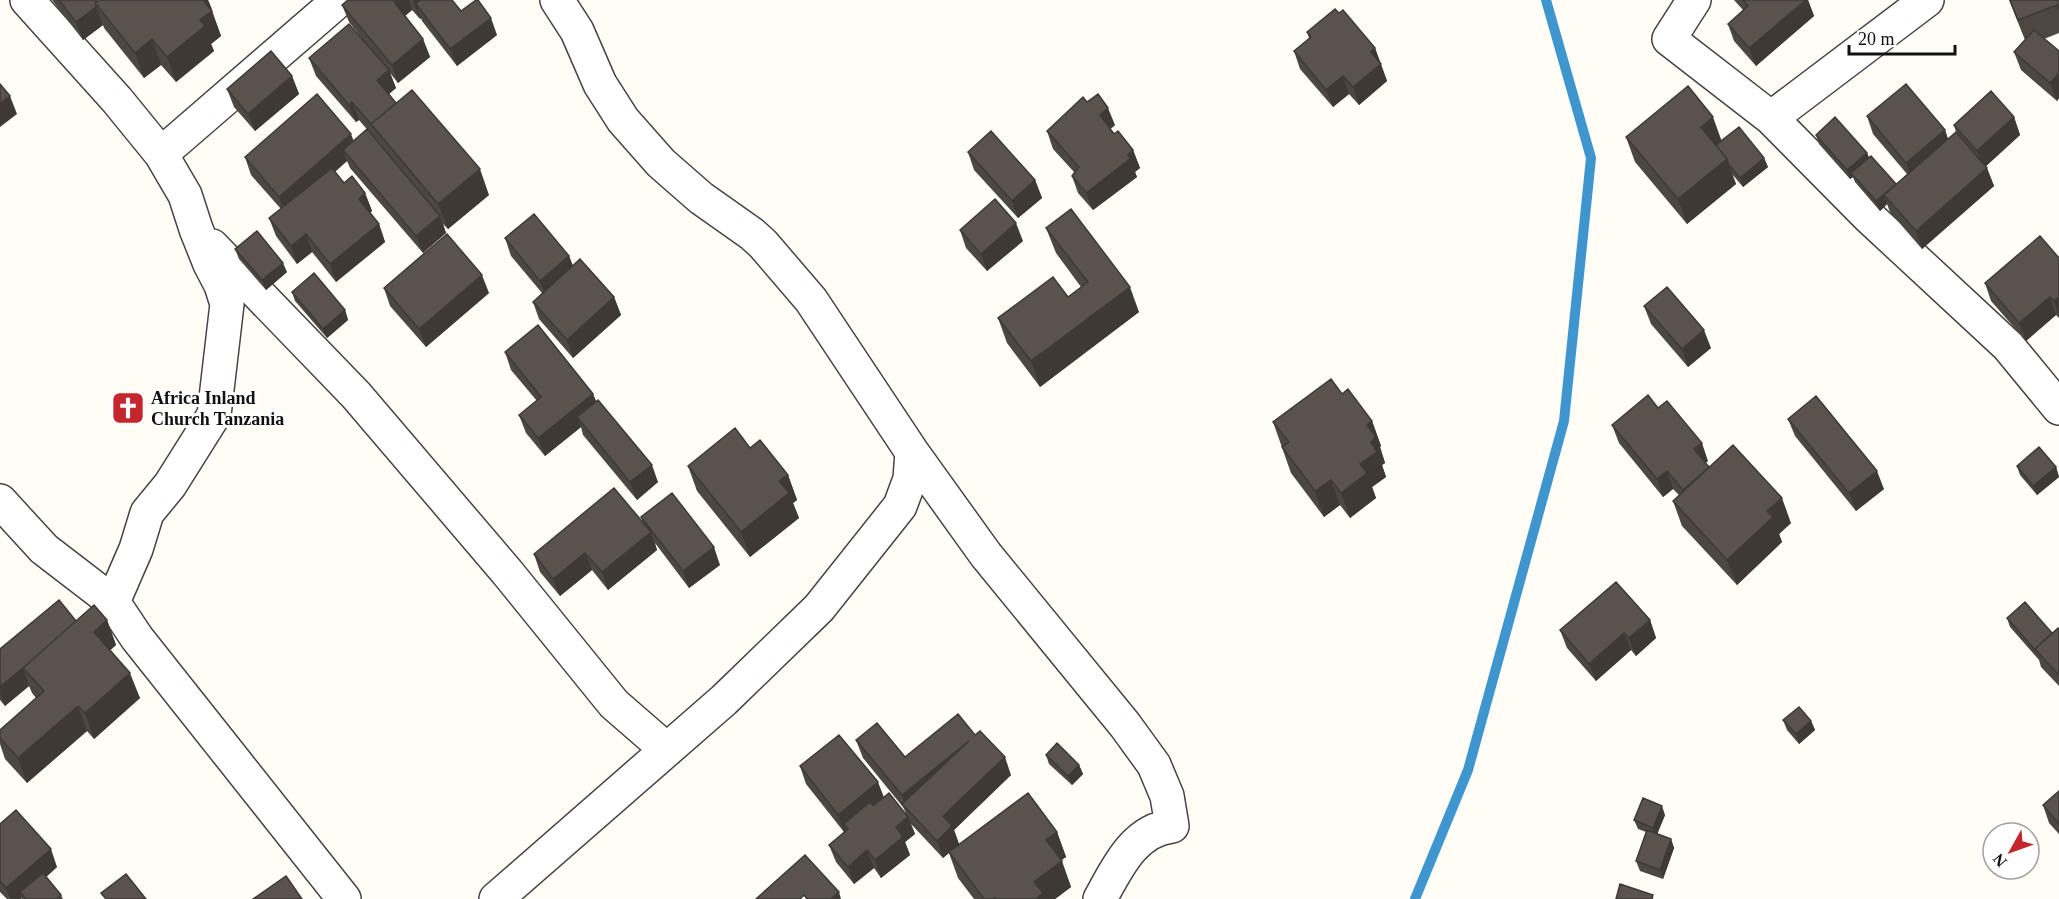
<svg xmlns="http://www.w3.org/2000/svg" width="2059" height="899" viewBox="0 0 2059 899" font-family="'Times New Roman',serif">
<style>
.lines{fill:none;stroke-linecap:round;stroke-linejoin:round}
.stream{stroke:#3f96cf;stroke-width:10}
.minor-casing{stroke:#444;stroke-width:36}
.minor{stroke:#fff;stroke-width:33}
.wall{fill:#4d4742}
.shaded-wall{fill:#3f3936}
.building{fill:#5a524d;stroke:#3f3936;stroke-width:1.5}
.labels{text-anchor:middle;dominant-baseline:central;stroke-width:6;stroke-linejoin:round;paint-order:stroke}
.poi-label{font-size:18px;font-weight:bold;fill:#111;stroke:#fff;text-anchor:start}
</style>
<rect width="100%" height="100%" fill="#fffdf5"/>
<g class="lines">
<path class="stream" d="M1415 899 1468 770 1564 421 1591 158 1546 0"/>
<g class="minor-casing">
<path id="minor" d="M27 0 117 100 161 154 185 195 196 229 210 264 221 285 227 304 214 415 170 485 147 513 136 549 113 602 137 638 344 899
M557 0 577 31 600 84 623 120 661 163 701 198 752 234 763 244 811 300 912 452 986 555 1125 725 1154 765 1167 796 1172 826C1134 830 1117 868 1100 899
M1694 0 1669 39 1771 118 1869 217 2008 346 2059 408
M1771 118 1927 0
M161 154 339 0
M212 246 356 395 507 572 614 704 667 750
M0 501 44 549 113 602
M496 899 724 700 819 608 900 506 910 479 912 452"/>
</g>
<use href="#minor" class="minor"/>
</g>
<path class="wall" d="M52 0H96L97 2 99 0H208L221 36 211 44 214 51 176 82 161 65 144 78 104 28 103 25 83 40Z
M348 0H452L461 11 497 35 457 66 422 21 421 18 420 19 412 10 405 16 423 39 430 57 398 83 390 73 396 88 389 94 396 103 489 195 448 229 443 224 446 233 423 253 350 168 347 161 335 172 344 183 365 193 372 211 370 213 379 224 385 242 336 282 312 252 297 264 276 236 269 218 281 209 251 175 245 157 354 141 376 140 359 120 356 122 316 76 309 58 364 41 349 22 342 5Z
M1734 0H1808L1814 16 1756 66 1734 41 1728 24 1743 10Z
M2009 0H2059V33L2044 39 2059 51V98L2057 101 2021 70 2014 52 2025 40Z
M1339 13 1375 48 1387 81 1359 105 1349 94 1333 107 1300 69 1294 51 1309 38 1307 32Z
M292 76 299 94 255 131 234 107 227 89Z
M1087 102 1115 125 1110 129 1114 134 1133 150 1140 168 1135 172 1137 177 1093 210 1078 193 1072 176 1074 172 1053 149 1047 131Z
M1867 116 1945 130 1948 139 1956 132 1954 125 2014 117 2020 135 1986 166 1994 186 1922 249 1890 212 1887 204 1880 211 1855 182 1853 177 1850 179 1819 144 1816 135 1867 153 1869 157 1896 184 1907 174 1873 134Z
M1626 137 1721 140 1764 158 1768 167 1743 187 1732 174 1736 184 1687 224 1635 162Z
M968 152 1035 180 1042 198 1018 218 974 170Z
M1046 228 1139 312 1040 387 1007 343 998 318 1068 297 1081 287 1056 253Z
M960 230 1023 241 987 271 966 248Z
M505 238 569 256 573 266 614 297 621 315 573 358 539 319 533 302 542 293 511 256Z
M235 249 287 272 266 290 239 259Z
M2059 258V318L2056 315 2026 341 1991 301 1985 283Z
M384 288 489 293 426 347 390 306Z
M292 292 345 310 348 320 327 338 295 301Z
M1644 306 1711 348 1688 367 1651 324Z
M505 352 593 394 596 401 658 482 637 500 583 435 581 427 545 456 526 433 519 415 537 401 511 370Z
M1342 394 1372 421 1381 446 1380 447 1385 463 1382 465 1386 477 1372 487 1376 498 1350 518 1340 505 1324 517 1291 473 1273 422Z
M1658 408 1708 461 1705 463 1709 467 1791 523 1779 534 1782 542 1737 585 1682 526 1673 501 1679 495 1673 489 1663 497 1619 443 1612 425Z
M1788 419 1884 489 1856 511 1795 436Z
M750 448 788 475 797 500 793 503 799 518 750 557 697 491 688 466Z
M2017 466 2056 467 2059 477 2037 495 2020 475Z
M641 517 720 565 689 588 655 543 657 550 608 590 592 570 560 596 540 572 534 554 644 525Z
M2007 618 2052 633 2059 629V686L2041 667 2039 660 2010 627Z
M107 620 116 645 110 650 140 698 94 739 87 731 27 783 5 759 0 744V730L36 698 32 693 29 686 5 706 0 700V649L76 621Z
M1650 620 1656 638 1636 656 1631 650 1596 681 1567 648 1560 630Z
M1783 720 1811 721 1815 730 1799 744 1787 730Z
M975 735 1011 775 954 830 959 844 954 848 1057 832 1066 857 1061 860 1071 887 1055 899H974L958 878 949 853 943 858 911 824 915 834 905 842 910 855 881 878 874 868 854 884 836 862 829 845 844 832 806 784 800 766 884 798 906 813 903 807 863 758 856 740 905 757Z
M1046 755 1079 765 1083 774 1072 785 1049 764Z
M2059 791V834L2049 823 2043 805Z
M1665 815 1657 834 1671 839 1674 848 1663 879 1640 871 1636 861 1646 832 1638 829 1634 820Z
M0 824 57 867 46 877 61 895 63 899H22V898L7 899 0 892Z"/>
<path class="shaded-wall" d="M199 0H208L212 9 204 15Z
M397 0H409L412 10 400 20 394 2Z
M415 0H442L416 4 421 18 420 19 413 1Z
M1806 0H1808L1814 16 1756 66 1749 48Z
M96 7 103 25 83 40 76 22Z
M212 11 221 36 211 44 214 51 176 82 167 57 200 20Z
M491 18 497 35 457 66 450 49Z
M152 39 161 65 144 78 135 53Z
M423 39 430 57 398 83 392 65Z
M1375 48 1387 81 1359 105 1353 87 1371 52Z
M389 70 396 88 384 98 377 80Z
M2059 73V98L2057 101 2050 83Z
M292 76 299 94 255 131 248 114Z
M1343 76 1349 94 1333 107 1326 90Z
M10 96 17 114 0 127V104Z
M352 102 359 120 356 122 349 105Z
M1108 108 1115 125 1106 133 1100 115Z
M1713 117 1722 142 1710 152 1701 127Z
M2014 117 2020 135 1984 168 1977 151Z
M1945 130 1951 148 1913 181 1906 163Z
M351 134 358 152 343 150 347 161 285 214 279 197Z
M1133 150 1140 168 1135 172 1137 177 1093 210 1086 193Z
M1867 153 1870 162 1851 173 1853 177 1850 179 1847 170Z
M1764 158 1768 167 1743 187 1740 178Z
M1727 159 1736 184 1687 224 1678 199Z
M1987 168 1994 186 1922 249 1916 231Z
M480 169 489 195 448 229 438 204Z
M1035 180 1042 198 1018 218 1012 201Z
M365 193 372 211 365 217 359 199Z
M1884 195 1887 204 1880 211 1876 201Z
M440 216 446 233 423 253 416 236Z
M1016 223 1023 241 987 271 981 254Z
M379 224 385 242 336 282 330 264Z
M306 234 312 252 297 264 291 246Z
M569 256 576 274 547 298 540 281Z
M283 263 287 272 266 290 262 280Z
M482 275 489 293 426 347 419 329Z
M1130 287 1139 312 1040 387 1031 361Z
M614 297 621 315 573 358 567 340Z
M2050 297 2056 315 2026 341 2019 323Z
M2059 297V316L2054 301Z
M345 310 348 320 327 338 323 329Z
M1704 330 1711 348 1688 367 1682 349Z
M593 394 600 411 577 417 581 427 545 456 538 438Z
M1372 421 1381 446 1380 447 1385 463 1382 465 1386 477 1372 487 1376 498 1350 518 1341 493 1360 464 1371 442 1367 425Z
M1702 443 1708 461 1701 467 1694 449Z
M652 465 658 482 637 500 630 482Z
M2056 467 2059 477 2037 495 2033 486Z
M1667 471 1673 489 1663 497 1657 479Z
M1877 471 1884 489 1856 511 1849 493Z
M788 475 797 500 793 503 799 518 750 557 741 532 779 481Z
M1331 480 1340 505 1324 517 1315 491Z
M1782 498 1791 523 1779 534 1782 542 1737 585 1727 560 1767 511Z
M651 532 657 550 608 590 602 572Z
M714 547 720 565 689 588 683 571Z
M585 553 592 570 560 596 553 579Z
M107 620 116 645 103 657 94 632Z
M1650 620 1656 638 1636 656 1629 638Z
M1624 633 1631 650 1596 681 1589 664Z
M23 668 29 686 5 706 0 693V687Z
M130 673 140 698 94 739 85 713Z
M78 706 87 731 27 783 18 758Z
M1811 721 1815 730 1799 744 1796 734Z
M969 741 906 808 902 795Z
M1005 757 1011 775 954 830 959 844 943 858 937 841 943 816Z
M1079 765 1083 774 1072 785 1068 776Z
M878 782 885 800 844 824 846 831 844 832 838 815Z
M1662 806 1665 815 1656 837 1653 828Z
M908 817 915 834 905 842 910 855 881 878 875 860 896 827Z
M1057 832 1066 857 1055 865 1046 840Z
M1671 839 1674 848 1663 879 1660 870Z
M51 849 57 867 24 897 20 892 22 898 21 899H10L6 888Z
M867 850 874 868 854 884 848 867Z
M1062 861 1071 887 1055 899H1036L1034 882Z
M839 892 841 899H831Z"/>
<path class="building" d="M59 0H96L97 2 95 3 96 7 76 22Z
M99 0H203L212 11 200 20 205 26 167 57 152 39 135 53 95 3Z
M348 0H397L394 2 423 39 392 65 342 5Z
M420 0H452L461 11 476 0H478L491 18 450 49 416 4Z
M1743 0H1806L1749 48 1728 24 1748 6Z
M2010 0H2059V10L2057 5 2018 20Z
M1335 9 1339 13 1343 10 1375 48 1371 52 1381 64 1353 87 1343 76 1326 90 1294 51 1311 37 1307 32Z
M349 24 389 70 377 80 396 103 371 124 352 102 349 105 309 58Z
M2034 30 2059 51V73L2050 83 2014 52Z
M271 51 292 76 248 114 227 89Z
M0 84 10 96 0 104Z
M1906 84 1945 130 1906 163 1867 116Z
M1688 86 1713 117 1701 127 1727 159 1678 199 1626 137Z
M412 90 480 169 438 204 371 124Z
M1991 91 2014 117 1977 151 1954 125Z
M317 94 351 134 279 197 245 157Z
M1098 94 1108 108 1100 115 1114 134 1118 131 1133 150 1128 155 1130 159 1086 193 1072 176 1079 167 1047 131 1083 97 1087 102Z
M1835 117 1867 153 1847 170 1816 135Z
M1739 127 1764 158 1740 178 1729 165 1727 159 1716 145Z
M367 129 440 216 416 236 343 150Z
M991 131 1035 180 1012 201 968 152Z
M1956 132 1987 168 1916 231 1884 195Z
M1871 156 1896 184 1876 201 1851 173Z
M332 168 344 183 352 176 365 193 359 199 379 224 330 264 306 234 291 246 269 218Z
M995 199 1016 223 981 254 960 230Z
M1071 209 1130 287 1031 361 998 318 1053 277 1068 297 1088 282 1046 228Z
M534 214 569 256 540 281 505 238Z
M257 231 283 263 262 280 235 249Z
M447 234 482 275 419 329 384 288Z
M2040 236 2059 258V297L2054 301 2050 297 2019 323 1985 283Z
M580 259 614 297 567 340 533 302Z
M314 273 345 310 323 329 292 292Z
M1667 287 1704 330 1682 349 1644 306Z
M538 325 593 394 538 438 519 415 541 397 505 352Z
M1331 379 1342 394 1348 389 1372 421 1367 425 1376 437 1371 442 1377 452 1360 464 1367 473 1341 493 1331 480 1315 491 1282 447 1289 442 1273 422Z
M1648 395 1658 408 1667 401 1702 443 1694 449 1709 467 1683 490 1667 471 1657 479 1612 425Z
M1816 396 1877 471 1849 493 1788 419Z
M598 400 652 465 630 482 577 417Z
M735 428 750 448 760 440 788 475 779 481 789 493 741 532 688 466Z
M1733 445 1782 498 1767 511 1773 517 1727 560 1673 501Z
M2039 447 2056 467 2033 486 2017 466Z
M614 488 651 532 602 572 585 553 553 579 534 554Z
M672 493 714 547 683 571 641 517Z
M1616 582 1650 620 1629 638 1624 633 1589 664 1560 630Z
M59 600 76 621 23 668 0 687V649Z
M2025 602 2052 633 2035 649 2036 651 2007 618Z
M94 605 107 620 94 632 130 673 85 713 78 706 18 758 0 738V730L44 691 23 668Z
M2058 628 2059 629V675L2035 649Z
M1799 707 1811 721 1796 734 1783 720Z
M958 714 975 735 980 731 1005 757 943 816 952 826 937 841 902 804 969 741 902 795 856 740 877 723 905 757Z
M839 735 878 782 838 815 800 766Z
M1057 743 1079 765 1068 776 1046 755Z
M2059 791V824L2043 805Z
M889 793 908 817 896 827 903 837 875 860 867 850 848 867 829 845 848 829 844 824 870 802 873 806Z
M1028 793 1057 832 1046 840 1062 861 1034 882 1043 893 1036 899H995V898L993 899H984L949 852Z
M1643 798 1662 806 1653 828 1634 820Z
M16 810 51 849 6 888 0 881V824Z
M1647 830 1671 839 1660 870 1636 861Z
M805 855 839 892 831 899H807L804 895 800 899H756Z
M43 873 61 895 56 899H26L20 892Z
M126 874 146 899H106L101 893Z
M286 876 302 899H253Z
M1620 884 1653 895 1652 899H1616Z"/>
<defs>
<g id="church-square" transform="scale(1.725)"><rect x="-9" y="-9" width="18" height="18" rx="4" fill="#c4262e" stroke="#fff"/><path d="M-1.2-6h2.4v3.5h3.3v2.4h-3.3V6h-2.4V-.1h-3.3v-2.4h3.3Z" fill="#fff"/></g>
</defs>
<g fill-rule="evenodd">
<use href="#church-square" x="128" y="408"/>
</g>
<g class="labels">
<g class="poi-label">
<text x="151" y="398">Africa Inland<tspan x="151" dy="21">Church Tanzania</tspan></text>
</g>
</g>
<g transform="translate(2011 851) rotate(230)"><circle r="28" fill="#ffffff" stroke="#a0a0a0" stroke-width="1.5"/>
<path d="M0-4.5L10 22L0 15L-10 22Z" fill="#c4262e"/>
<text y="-9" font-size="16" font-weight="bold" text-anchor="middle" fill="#111111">N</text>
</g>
<path d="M1849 45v9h106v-9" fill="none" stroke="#111111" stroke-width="3"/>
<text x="1858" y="45" font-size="18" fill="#111111" stroke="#ffffff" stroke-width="4.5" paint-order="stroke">20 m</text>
</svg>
